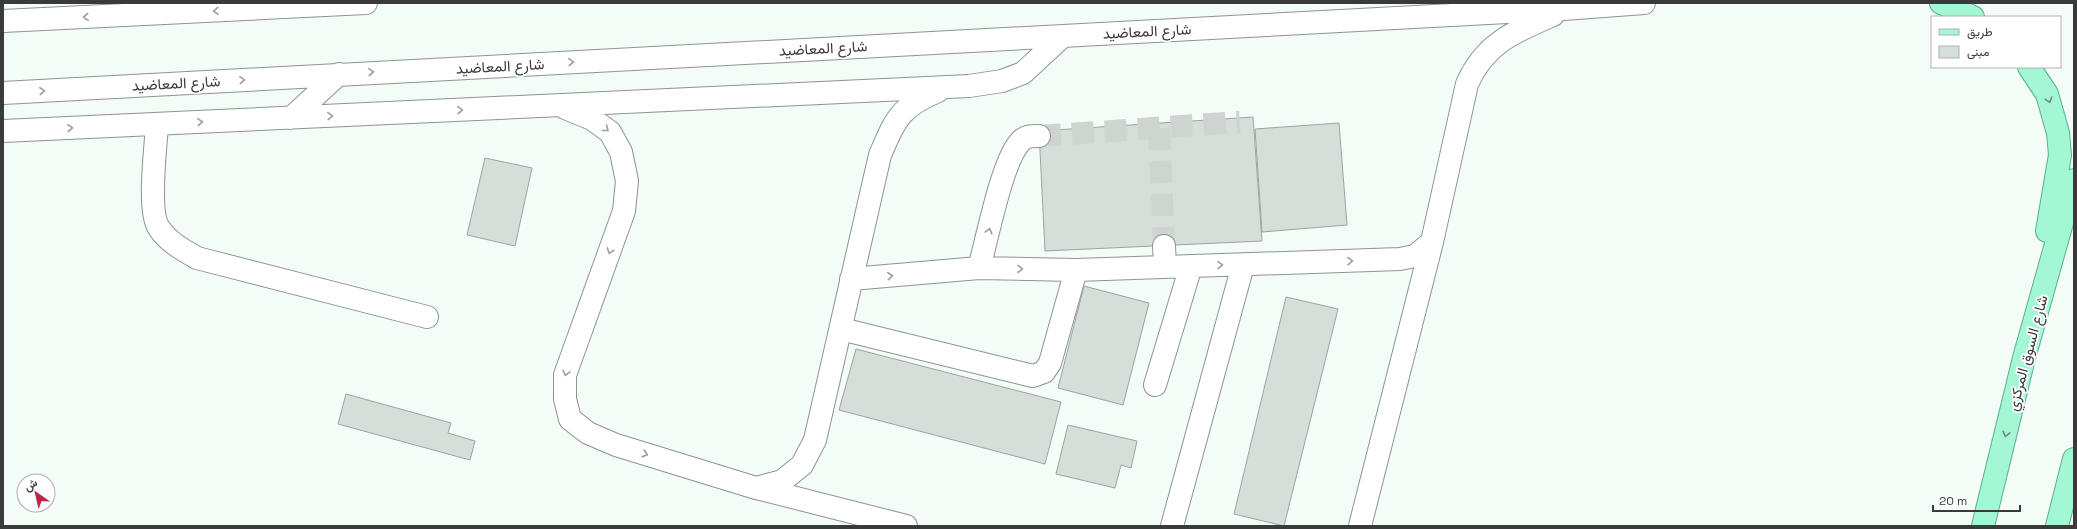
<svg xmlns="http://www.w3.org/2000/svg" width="2077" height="529" viewBox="0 0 2077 529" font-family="'Space Grotesk',Vazirmatn,sans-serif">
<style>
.building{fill:#d6deda;stroke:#9da4a0}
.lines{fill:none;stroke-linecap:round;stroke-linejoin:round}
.minor-tunnel{stroke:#ced5d1;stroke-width:22;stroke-dasharray:22 11;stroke-linecap:butt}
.minor-casing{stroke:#8d9490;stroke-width:24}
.major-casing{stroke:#57b28c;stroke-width:24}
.minor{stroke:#fff;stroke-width:22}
.major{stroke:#a4f7d4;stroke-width:22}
.oneway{stroke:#9c9d9c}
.oneway2{stroke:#69907f}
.labels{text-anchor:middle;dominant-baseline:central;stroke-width:3.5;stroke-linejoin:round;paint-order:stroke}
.street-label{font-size:15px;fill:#383b39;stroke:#fff}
</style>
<rect width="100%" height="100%" fill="#f4fcf7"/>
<path class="building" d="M1253 117 1262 241 1045 251 1039 131Z
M1339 123 1347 225 1262 232 1255 129Z
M485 158 532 168 515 246 467 235Z
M1084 286 1149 303 1123 405 1058 388Z
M1286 297 1338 309 1284 526 1234 514Z
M856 349 1061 402 1045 464 839 410Z
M346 394 451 423 448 433 475 441 470 460 338 424Z
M1068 425 1137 441 1131 468 1121 465 1115 488 1056 474Z"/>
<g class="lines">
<path class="minor-tunnel" d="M1159 128 1164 246
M1039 136 1240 122"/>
<g class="minor-casing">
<path id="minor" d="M3 21 366 3
M3 93 1564 9 1644 3
M565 108 592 119 610 132 621 152 627 181 624 211 565 375V399L570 419 588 433 616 445 756 488 782 481 802 465 815 440 880 155C896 118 900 107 938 91
M291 118 339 74
M157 124C156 147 147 211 159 228 168 242 183 250 197 258L427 317
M3 131 969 86 1002 81 1023 73 1063 36
M1164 246 1165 266
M979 268C987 240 1002 161 1020 142 1025 136 1031 136 1039 136
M851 279 979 268 1076 270 1400 259 1415 256 1432 242 1467 84C1485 43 1514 32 1553 15
M841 329 1033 376 1044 372 1050 363 1076 270
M1155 385 1191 266
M757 488 906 526
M1172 526 1243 265
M1360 526 1432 242"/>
</g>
<g class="major-casing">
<path id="major" d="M1941 3 1973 17
M2029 67 2047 94 2058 133 2060 155 2047 231
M1983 526 2024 358 2074 180
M2057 526 2074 459"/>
</g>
<use href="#minor" class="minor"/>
<use href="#major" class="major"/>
</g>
<defs><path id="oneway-chevron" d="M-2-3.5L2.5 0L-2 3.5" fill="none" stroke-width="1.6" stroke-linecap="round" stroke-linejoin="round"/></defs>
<g class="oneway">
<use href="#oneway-chevron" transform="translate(216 11) rotate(177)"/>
<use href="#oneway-chevron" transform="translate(86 17) rotate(177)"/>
<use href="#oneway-chevron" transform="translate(571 62) rotate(-3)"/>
<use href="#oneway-chevron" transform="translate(371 72) rotate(-3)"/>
<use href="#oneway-chevron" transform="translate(242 80) rotate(-3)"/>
<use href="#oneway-chevron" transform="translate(42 91) rotate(-3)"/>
<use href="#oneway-chevron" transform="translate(460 110) rotate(-3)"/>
<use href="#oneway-chevron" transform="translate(330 116) rotate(-3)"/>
<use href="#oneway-chevron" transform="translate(200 122) rotate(-3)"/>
<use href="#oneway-chevron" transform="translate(70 128) rotate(-3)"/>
<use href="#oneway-chevron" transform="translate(606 129) rotate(38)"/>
<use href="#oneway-chevron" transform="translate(989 231) rotate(-75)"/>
<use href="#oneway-chevron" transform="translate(610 251) rotate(110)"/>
<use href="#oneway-chevron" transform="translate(1350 261) rotate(-2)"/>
<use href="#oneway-chevron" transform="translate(1220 265) rotate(-1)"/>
<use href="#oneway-chevron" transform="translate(1020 269) rotate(1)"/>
<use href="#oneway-chevron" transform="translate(890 276) rotate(-5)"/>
<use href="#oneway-chevron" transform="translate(566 373) rotate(103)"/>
<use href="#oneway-chevron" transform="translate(645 454) rotate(17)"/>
</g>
<g class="oneway2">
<use href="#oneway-chevron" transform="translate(2049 100) rotate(73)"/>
<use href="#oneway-chevron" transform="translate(2006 434) rotate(104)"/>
</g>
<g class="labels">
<g class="street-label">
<text transform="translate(1147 31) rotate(-3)">شارع المعاضيد</text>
<text transform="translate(823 48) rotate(-3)">شارع المعاضيد</text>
<text transform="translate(500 66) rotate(-3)">شارع المعاضيد</text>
<text transform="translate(176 83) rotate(-3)">شارع المعاضيد</text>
<text transform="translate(2027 353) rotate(-75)">شارع السوق المركزي</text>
</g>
</g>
<rect width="2077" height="529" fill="none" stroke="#383b39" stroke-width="8"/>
<rect x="1931" y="16" width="130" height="52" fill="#ffffff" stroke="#afb1b0"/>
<rect x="1939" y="29" width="20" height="6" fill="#a4f7d4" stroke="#afb1b0"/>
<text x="1967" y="36" font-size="12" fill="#383b39">طريق</text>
<rect x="1939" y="46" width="20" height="12" fill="#d6deda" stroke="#afb1b0"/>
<text x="1967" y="56" font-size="12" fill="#383b39">مبنى</text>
<g transform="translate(36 493) rotate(326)"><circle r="19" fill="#ffffff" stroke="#afb1b0"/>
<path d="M0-3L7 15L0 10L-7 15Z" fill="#b9284b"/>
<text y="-6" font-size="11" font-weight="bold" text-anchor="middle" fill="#383b39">ش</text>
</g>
<path d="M1933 505v6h87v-6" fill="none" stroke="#383b39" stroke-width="2"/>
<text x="1939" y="505" font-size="12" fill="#383b39" stroke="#ffffff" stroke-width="3" paint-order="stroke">20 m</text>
</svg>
